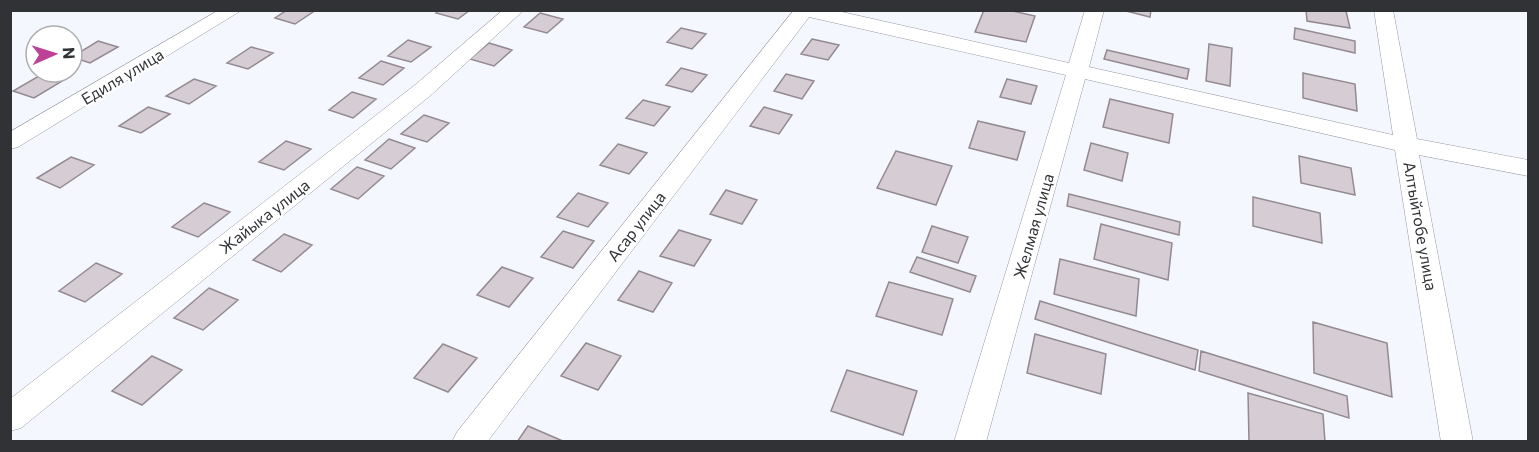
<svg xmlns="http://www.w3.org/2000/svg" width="1539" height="452" viewBox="0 0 1539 452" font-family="Commissioner,sans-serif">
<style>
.building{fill:#d6ccd4;stroke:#938a91;stroke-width:1.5}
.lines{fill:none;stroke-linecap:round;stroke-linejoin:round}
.street-casing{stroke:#9397a0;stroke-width:1}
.street{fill:#fff;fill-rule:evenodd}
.labels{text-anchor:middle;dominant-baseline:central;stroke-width:4.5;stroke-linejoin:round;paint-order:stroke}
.street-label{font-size:16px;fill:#303236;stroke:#fff}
</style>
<rect width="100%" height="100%" fill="#f5f7fe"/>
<path class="building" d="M287 10H316L295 24 275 18Z
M440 10H470L458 19 436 13Z
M984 10H1008L1035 16 1026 42 975 32Z
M1122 10H1151L1150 17Z
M1306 10 1346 11 1350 28 1307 21Z
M540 13 563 19 547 33 524 27Z
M681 28 706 34 692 49 667 42Z
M1295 28 1355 41V53L1294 39Z
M812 39 839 45 828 60 801 54Z
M408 40 431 47 411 62 388 56Z
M98 41 118 47 90 63 72 57Z
M489 43 512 50 494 66 470 59Z
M1209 44 1232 48 1230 86 1206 81Z
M251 47 273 53 248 69 227 63Z
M1107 50 1189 69 1187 79 1104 59Z
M381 61 404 68 383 85 359 78Z
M681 68 707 75 692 92 666 85Z
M44 73 64 80 34 98 13 91Z
M1303 73 1355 84 1357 111 1303 98Z
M786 74 814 81 802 99 774 91Z
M194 79 216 86 189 104 166 96Z
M1007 79 1037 86 1031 104 1000 97Z
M352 92 376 99 353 118 329 110Z
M1110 99 1173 114 1169 143 1103 127Z
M643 100 670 107 654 126 626 118Z
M148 107 170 114 141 133 119 126Z
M764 107 792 115 779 134 750 126Z
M424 115 449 123 427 142 401 134Z
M978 121 1025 132 1017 160 969 148Z
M389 139 415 148 391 169 365 160Z
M286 141 311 149 284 170 259 162Z
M1091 143 1128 153 1122 181 1084 170Z
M618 144 647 153 629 174 600 165Z
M896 151 952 166 936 205 877 188Z
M1299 156 1351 168 1355 195 1301 183Z
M71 157 94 165 60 188 37 178Z
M357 167 384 176 358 199 331 189Z
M726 190 757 200 742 224 710 214Z
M578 193 608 203 588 227 557 217Z
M1069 194 1180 222 1179 235 1067 206Z
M1253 197 1320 213 1322 243 1253 226Z
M204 203 230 212 198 237 172 227Z
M1101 224 1172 243 1168 280 1094 259Z
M932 226 968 237 958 263 922 252Z
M679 230 711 240 694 266 660 256Z
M563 231 594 241 573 268 541 257Z
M284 234 312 245 281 272 253 260Z
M917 257 976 276 970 292 910 272Z
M1060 259 1139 279 1136 316 1054 294Z
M96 263 122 274 85 302 59 291Z
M502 267 533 278 509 307 477 295Z
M639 271 672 283 653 312 618 300Z
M889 282 953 299 942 335 876 316Z
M209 288 238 300 203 330 174 318Z
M1040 301 1198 350 1195 370 1035 319Z
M1313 322 1387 343 1392 397 1314 373Z
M1035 334 1106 354 1101 394 1027 373Z
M586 343 621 356 598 390 561 376Z
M443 344 477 358 448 392 414 378Z
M1201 351 1347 396 1349 418 1199 371Z
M152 356 182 370 142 405 112 391Z
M847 370 917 391 903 435 831 411Z
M1248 393 1323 414 1325 442H1249Z
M528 426 565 442H517Z"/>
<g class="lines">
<g class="street-casing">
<path id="street" d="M219 10H242L18 147 10 149V132Z
M503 10H524L431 95 21 428 10 431V399L415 85Z
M794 10H833L1069 63 1085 10H1104L1089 67 1393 135 1374 10H1393L1417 139 1528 160V176L1419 155 1473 442H1441L1395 150 1085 79 986 442H954L1066 75 809 17 487 442H452L457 432Z"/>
</g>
<use href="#street" class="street"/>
</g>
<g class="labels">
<g class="street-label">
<text transform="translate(122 76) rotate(-31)">Едиля улица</text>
<text transform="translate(264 216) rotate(-38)">Жайыка улица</text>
<text transform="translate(636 226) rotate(-52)">Асар улица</text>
<text transform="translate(1033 226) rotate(-74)">Желмая улица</text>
<text transform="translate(1421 226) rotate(80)">Алтыйтобе улица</text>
</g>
</g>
<rect width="1539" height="452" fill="none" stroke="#303236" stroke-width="24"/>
<g transform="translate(54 54) rotate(87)"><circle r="28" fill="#ffffff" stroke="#acadaf" stroke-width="1.5"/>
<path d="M0-4.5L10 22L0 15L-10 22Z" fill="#bb4297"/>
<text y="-9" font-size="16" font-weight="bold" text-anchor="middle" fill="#303236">N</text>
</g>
</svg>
